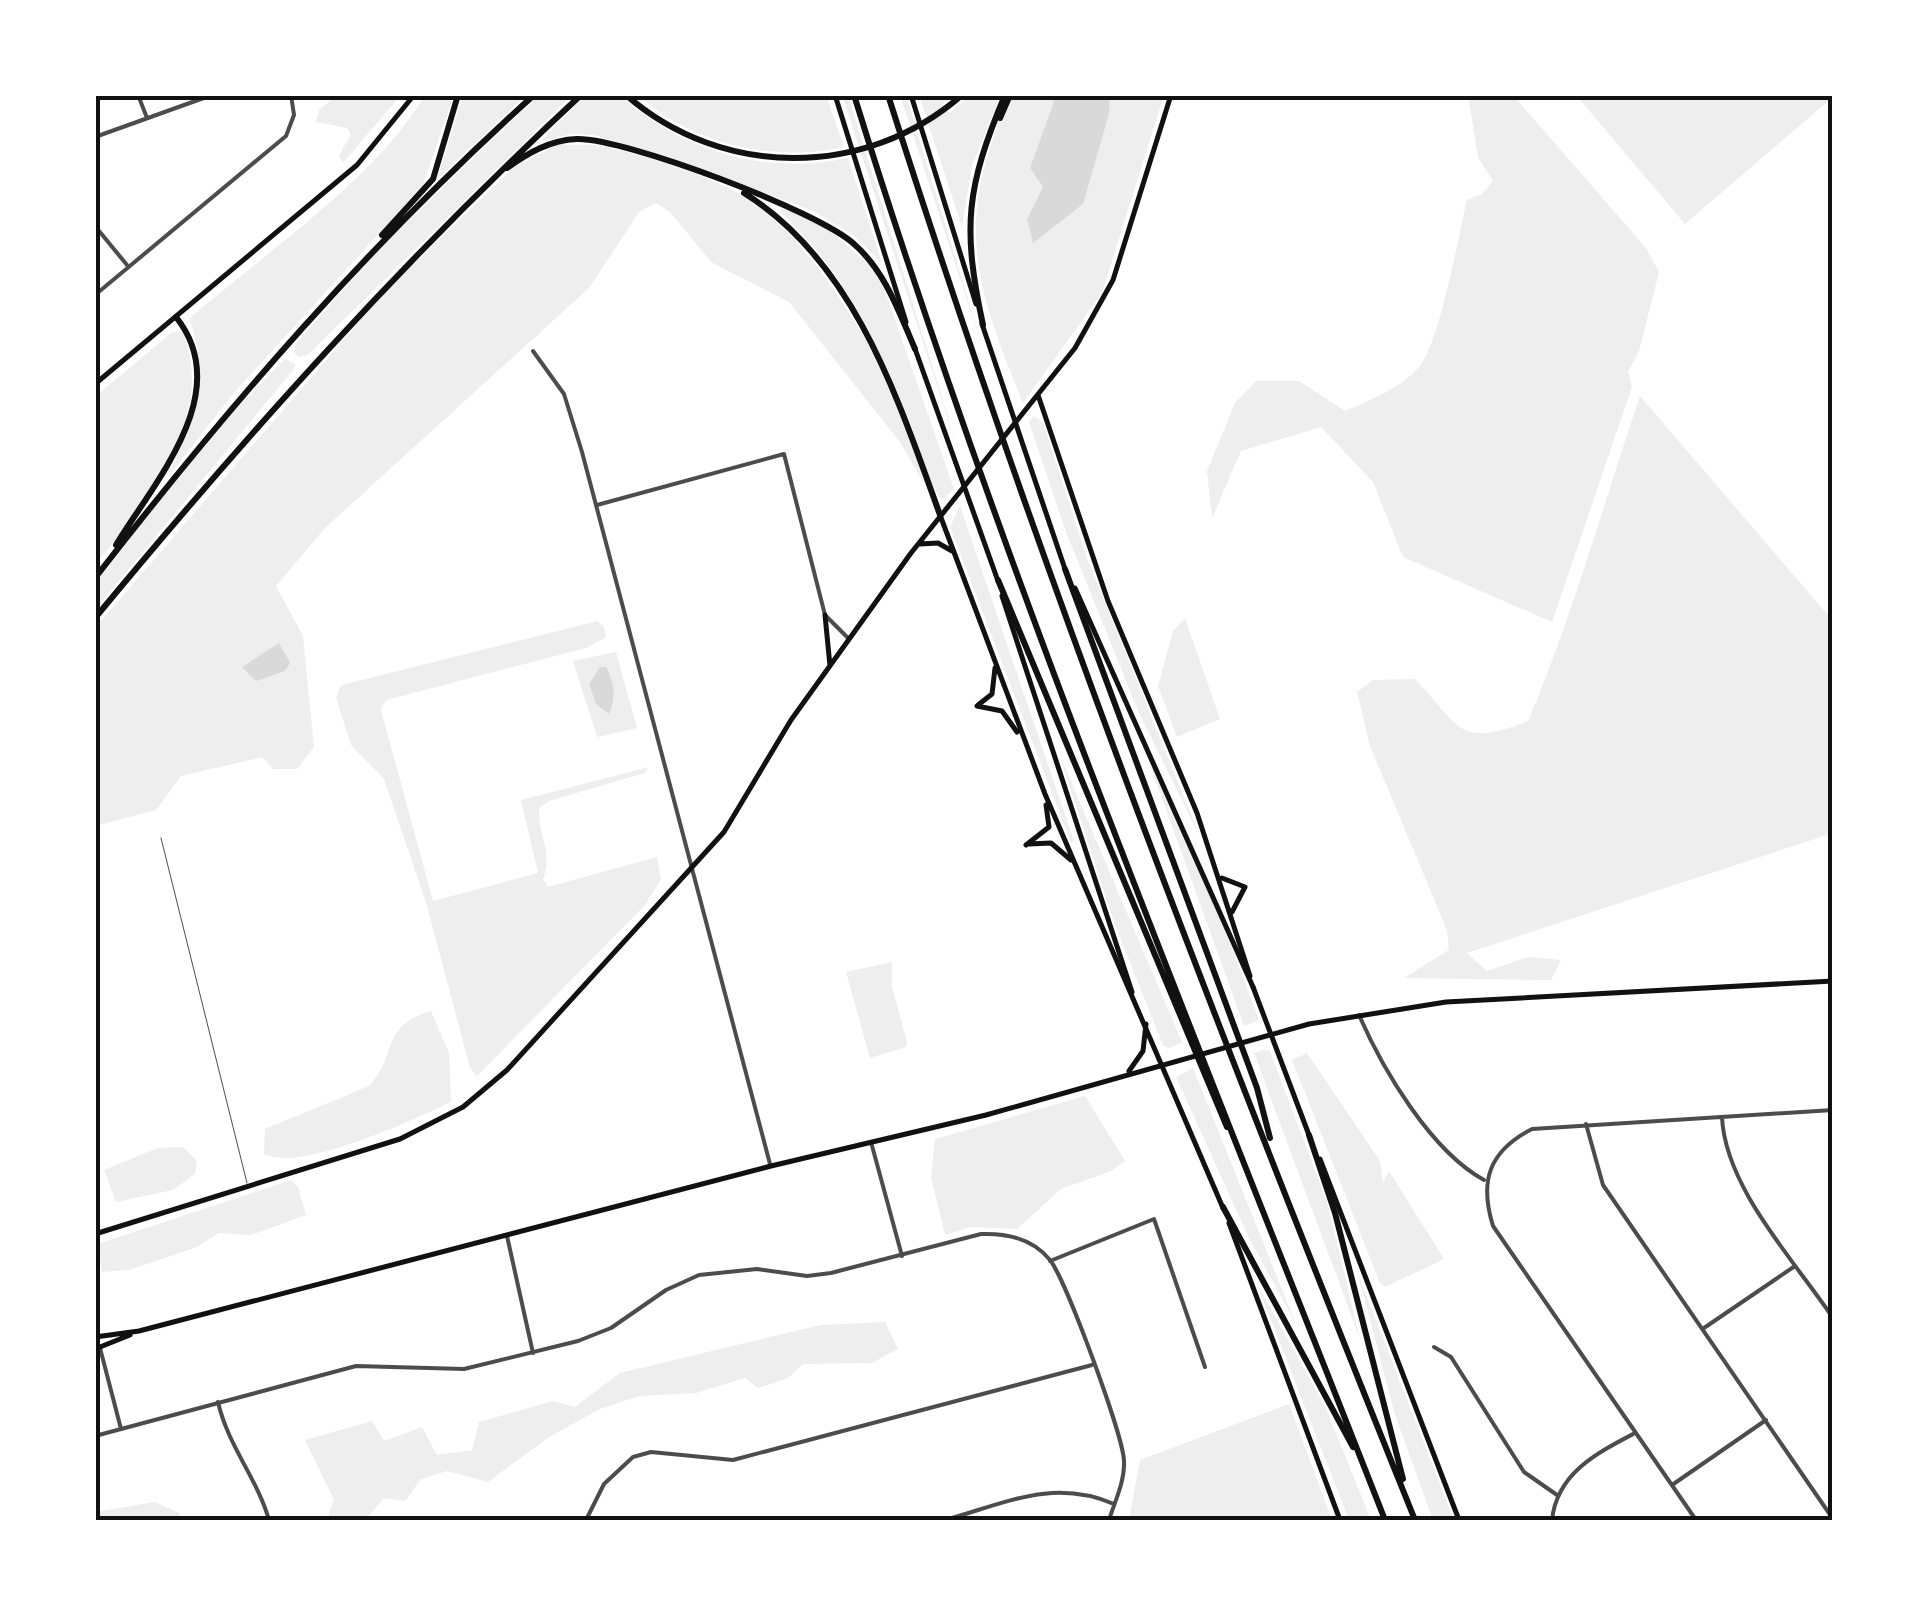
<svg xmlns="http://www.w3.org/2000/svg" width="1928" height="1615" viewBox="0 0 1928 1615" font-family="'Open Sans',sans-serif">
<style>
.green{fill:#eee}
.water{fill:#d9d9d9}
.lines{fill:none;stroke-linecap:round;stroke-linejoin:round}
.service{stroke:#4c4c4c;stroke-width:1}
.minor{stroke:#4c4c4c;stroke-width:4}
.secondary{stroke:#111;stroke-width:5}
.primary{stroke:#111;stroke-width:5}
.trunk{stroke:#111;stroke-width:5}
.motorway{stroke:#111;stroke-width:6}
.neatline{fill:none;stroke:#111;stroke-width:4}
</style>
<rect width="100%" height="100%" fill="#fff"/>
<path class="green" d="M337 95H401L343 163 339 156 351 134 347 128 316 122 319 110Z
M425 95H454L423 185 233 394 168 477C192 424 211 376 189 319 261 256 378 177 425 95Z
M463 95H526L434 182 439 173Z
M539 95H572L309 354 299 357 294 352 295 345 377 251Z
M586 95H620C681 151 766 176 848 158L882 263 853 235 811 210 663 155 594 135 572 134 541 141Z
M638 95H826L844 147C773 163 691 144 638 95Z
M842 95H848L964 468Z
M900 95H906L984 352Z
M919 95H952L943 104 950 113 970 95H1001L972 166 962 227Z
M1010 95H1164L1102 293 1023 403C972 277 955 223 1010 95Z
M1468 95H1513L1646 248 1659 272 1639 351 1628 372 1632 387 1552 622 1403 557 1373 482 1321 427 1241 451 1212 518 1207 471 1235 403 1256 381H1299L1345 411C1370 400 1400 389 1419 367 1440 342 1458 237 1467 200L1482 194 1493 181 1478 157Z
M1576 95H1833V97L1685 224Z
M560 143C571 147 585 143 597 145 641 154 688 169 729 188 814 228 905 391 923 482L900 442 789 302 711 262 670 212 656 203 639 212 589 288 325 528 276 586 303 636 314 747 297 769H273L262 757 181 776 156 810 95 826V628L384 293 513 168Z
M782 208 825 227 871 266 885 291 954 489 942 500C925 479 918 440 907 414 876 340 840 266 780 212Z
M182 331C219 414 144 503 95 565V397L171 333Z
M285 359 295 364 294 369 95 610V585L139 526 229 416Z
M1640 396 1833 621V833L1467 953 1487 971 1528 957 1561 960 1551 980 1404 978 1449 950 1447 930 1370 746 1357 692 1373 680 1415 679C1461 727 1457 749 1528 721 1573 615 1603 505 1640 396Z
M1034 416 1043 422 1087 558 1201 839 1138 711 1066 532 1029 422Z
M960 506 1074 841 1071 843 950 527Z
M1185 618 1220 719 1177 737 1158 686 1173 631Z
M597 621 604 627 606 637 586 648 386 700 381 710 433 901 538 873 521 800 649 767 645 773 549 801 539 808C538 835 553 852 543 879L548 887 657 857 661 879 645 905 477 1076 470 1068 427 906 384 779 351 745 336 698 341 685Z
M616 652 637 728 597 737 573 661Z
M1141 740 1224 927 1259 1020 1244 1026Z
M1058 751 1182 1042 1169 1048 1163 1045 1114 922Z
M892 962V986L907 1042 906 1047 870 1058 846 972Z
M431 1011 449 1053 451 1102C415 1119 300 1173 264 1154L265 1129 369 1086C398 1056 379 1026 431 1011Z
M1263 1050 1270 1051 1327 1202 1360 1339 1254 1053Z
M1307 1053 1380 1161 1383 1183 1389 1171 1444 1259 1385 1287 1380 1283 1292 1060Z
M1193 1068 1296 1324 1249 1238 1176 1077Z
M1085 1096 1125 1161 1111 1171 1061 1189 1017 1229 971 1227 945 1235 931 1178 935 1139Z
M183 1147 197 1161 195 1174 173 1190 116 1202 104 1170 158 1148Z
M291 1180 298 1187 306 1215 251 1235 219 1233 197 1247 129 1270 102 1272 98 1244Z
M1358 1274 1454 1520H1433L1395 1415Z
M1256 1282 1326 1408 1371 1520H1349Z
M885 1322 898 1349 872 1363 803 1364 788 1378 758 1388 745 1378 696 1393 639 1396 600 1409 549 1437 488 1482 447 1471 421 1479 405 1501 384 1498 365 1520H327L334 1500 305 1440 372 1421 384 1441 422 1427 437 1455 472 1450 479 1422 553 1401 575 1407 620 1373 821 1325Z
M1289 1404 1332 1520H1129L1140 1460Z
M155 1502 179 1513 182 1520H95V1512Z"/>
<path class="water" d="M1110 95 1109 114 1083 204 1033 243 1027 219 1043 187 1030 168 1056 96Z
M279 643 290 663 285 671 256 681 242 667Z
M600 667H606C615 684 616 697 609 714L596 704 589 684Z"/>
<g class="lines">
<path class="service" d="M161 838 247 1183"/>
<path class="minor" d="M138 95 147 118
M95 137 212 95
M95 226 127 265
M95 295 286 136 294 115 291 95
M533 351 564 394 582 452 770 1164
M597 505 784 454 825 615 849 639
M1359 1015C1383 1070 1431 1151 1484 1180
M1722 1117C1725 1187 1794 1260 1833 1318
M1586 1124 1603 1185 1833 1519
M871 1142 902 1256
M507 1236 533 1353
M1050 1261 1154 1219 1205 1367
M1704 1328 1795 1266
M1434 1347 1451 1357 1524 1472 1557 1495
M100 1348 121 1429
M218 1402C228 1446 257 1478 269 1520
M95 1436 356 1366 464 1369 578 1341 611 1328 666 1290 699 1275 757 1269 807 1276 831 1273 981 1234C1007 1233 1033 1239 1050 1260 1066 1280 1123 1435 1124 1461 1125 1481 1115 1501 1109 1520
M1672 1485 1766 1420
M586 1520 604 1484 633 1457 651 1452 733 1460 1092 1365
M945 1520C1006 1503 1053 1478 1114 1504
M1552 1520C1557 1473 1597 1453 1635 1433
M1696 1520 1493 1226C1479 1181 1489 1151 1532 1129L1833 1110"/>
<path class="secondary" d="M95 384 357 165 414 95
M1038 395 1108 601 1197 813 1250 976
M940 515 1045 794 1223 1208
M920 544 938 543 952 551
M825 615 830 666
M978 705 992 694 995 668
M977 706 1002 711 1017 732
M1029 844 1051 843 1071 860
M1026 845 1049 827 1046 805
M1222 878 1245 887 1232 912
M1253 987 1309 1135
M1320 1159 1459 1520
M1229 1223 1340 1520
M95 1234 400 1139 463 1107 507 1070 724 832 791 720 911 553 1075 348 1113 280 1171 95"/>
<path class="primary" d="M1129 1071 1143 1051 1146 1024
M95 1337 139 1331 771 1166 986 1115 1309 1024 1446 1002 1833 981
M95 1349 130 1335"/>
<path class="trunk" d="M835 95 906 322
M911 95 976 304
M982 324 1065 569
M914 346 998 581
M1075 588 1253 987
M1002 596 1132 992"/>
<path class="motorway" d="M626 95C722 179 866 179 962 95
M854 95C1004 579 1200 1048 1385 1520
M888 95C1041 577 1226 1051 1415 1520
M1000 118 1010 95
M507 168C528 153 550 140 577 139 625 138 818 211 854 244 885 271 899 312 915 349
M744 193C855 262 898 399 940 515
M382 235 433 179 458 95
M983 325C962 227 966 188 1005 95
M116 545C154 482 236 392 176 317
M1065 569 1257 1088 1270 1138
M95 578C229 405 371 242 534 95
M998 580 1227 1127
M95 618C248 433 405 258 581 95
M1309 1135 1335 1213 1403 1479
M1223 1207 1353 1447"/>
</g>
<rect width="1928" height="1615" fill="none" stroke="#ffffff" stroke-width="195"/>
<rect x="98" y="98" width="1732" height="1420" class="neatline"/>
</svg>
